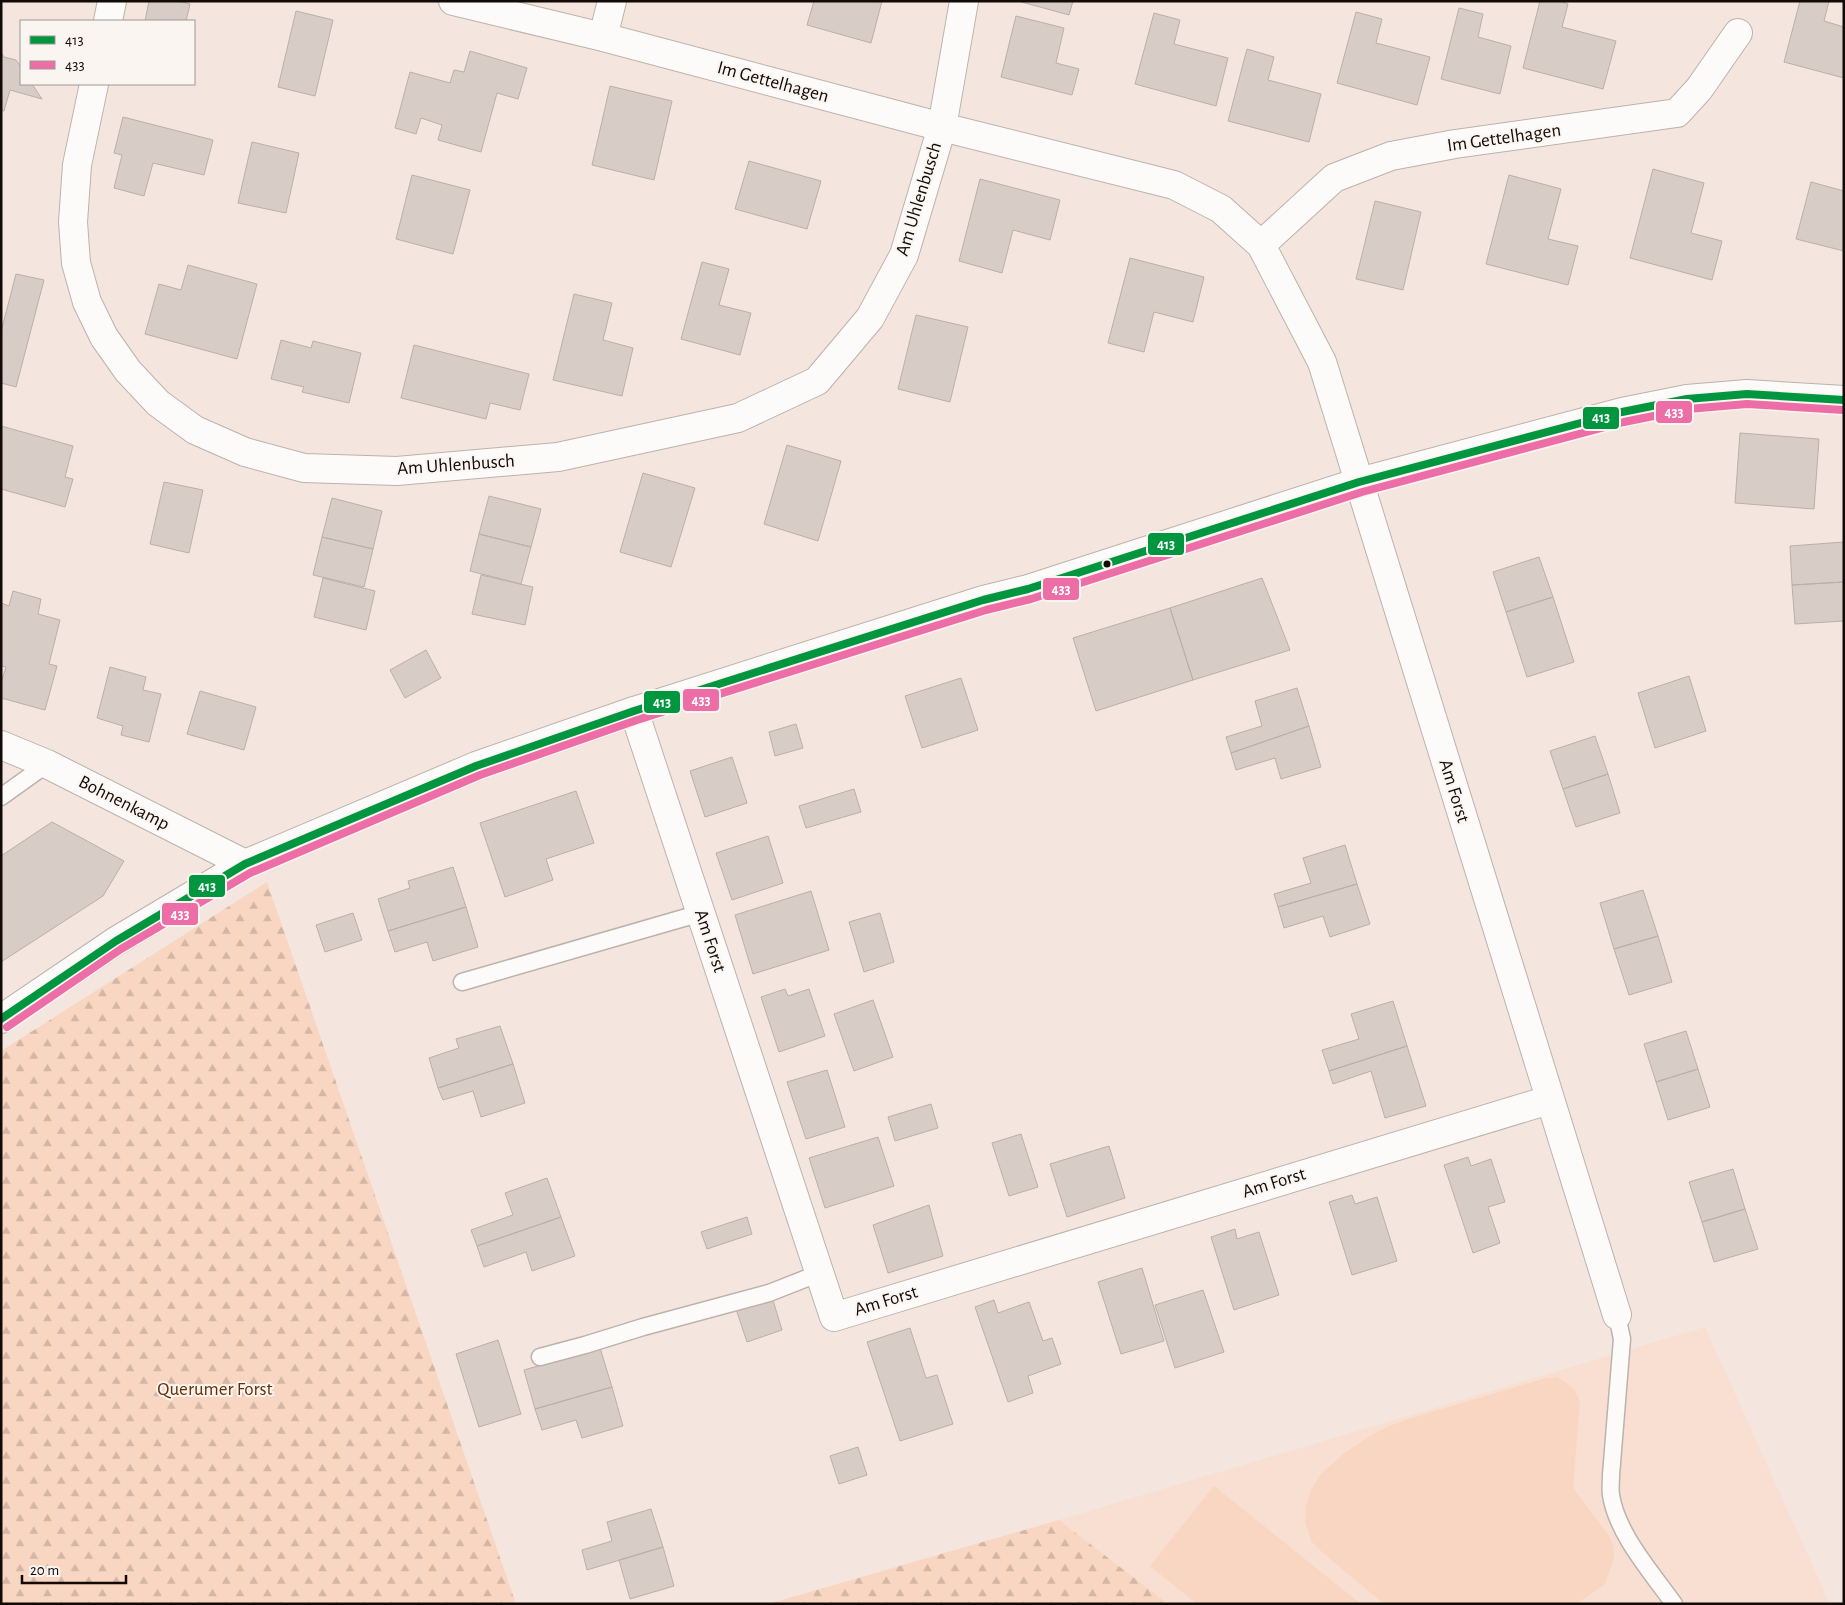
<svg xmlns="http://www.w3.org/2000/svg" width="1845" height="1605" viewBox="0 0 1845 1605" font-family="'Alegreya Sans',sans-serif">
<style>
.built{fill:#f8dfd1}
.forest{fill:url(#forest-firs)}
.green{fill:#f8d6c2}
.building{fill:#d8cdc6;stroke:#baafa9}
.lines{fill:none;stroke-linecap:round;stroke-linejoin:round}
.lane-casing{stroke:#bcb2ab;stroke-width:19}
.street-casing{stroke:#bcb2ab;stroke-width:30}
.secondary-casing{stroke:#bcb2ab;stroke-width:30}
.lane{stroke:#fdfbfa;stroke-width:16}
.street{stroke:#fdfbfa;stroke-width:28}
.secondary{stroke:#fdfbfa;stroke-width:28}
.bus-1-casing{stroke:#fbf5f2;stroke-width:11}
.bus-2-casing{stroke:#fbf5f2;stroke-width:11}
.bus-1{stroke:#009640;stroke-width:8}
.bus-2{stroke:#ed6ea7;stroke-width:8}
.bus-dot{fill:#120a06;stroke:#fbf5f2;stroke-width:2}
.labels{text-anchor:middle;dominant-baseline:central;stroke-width:4;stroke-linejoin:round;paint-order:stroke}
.street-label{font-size:19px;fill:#120a06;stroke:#fbf5f2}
.park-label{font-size:19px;fill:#672f01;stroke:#fbf5f2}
.line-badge{stroke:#fbf5f2;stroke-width:2}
.badge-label{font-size:14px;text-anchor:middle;font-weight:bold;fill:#fff}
</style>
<defs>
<pattern id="forest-firs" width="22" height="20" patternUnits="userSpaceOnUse" patternTransform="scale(1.25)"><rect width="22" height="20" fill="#f8d6c2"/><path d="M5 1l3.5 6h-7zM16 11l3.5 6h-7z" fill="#d4b6a5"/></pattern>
</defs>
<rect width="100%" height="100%" fill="#f4e6de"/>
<path class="built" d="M1705 1327 1830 1604H1168L1059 1520Z"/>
<path class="forest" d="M267 882 516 1604H1V1051Z
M1059 1520 1168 1604H768Z"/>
<path class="green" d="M1557 1377C1569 1384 1577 1389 1580 1403L1573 1488 1609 1536 1613 1545 1614 1559 1605 1584 1577 1604H1384L1322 1552 1312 1542 1305 1522 1306 1505 1312 1488 1321 1474 1342 1455 1364 1440 1385 1428 1405 1420 1543 1379Z
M1214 1486 1361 1604H1197L1150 1566Z"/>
<path class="building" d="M149 1H179L190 4 186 21H145Z
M814 1H882L871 43 807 25Z
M1018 1H1073L1069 15Z
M1540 1H1560L1568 4 1562 27 1616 41 1603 89 1523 68Z
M1800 1H1829L1824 21 1844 27V78L1784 62Z
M1459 8 1483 14 1478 37 1511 46 1500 94 1441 79Z
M296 11 333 20 315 96 278 87Z
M1356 12 1382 19 1376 43 1430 57 1417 105 1337 83Z
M1154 13 1180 20 1174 44 1228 58 1216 106 1135 84Z
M1016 16 1064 28 1056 63 1079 69 1072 95 1001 77Z
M1247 49 1274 57 1268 80 1321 94 1309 142 1228 121Z
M470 51 527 68 518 99 497 93 481 152 438 140 442 125 421 118 416 134 395 128 410 72 450 83 454 70 464 72Z
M1 52 4 57 16 60 21 67V84H32L42 99 10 90 4 111 1 110Z
M610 86 672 101 654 180 592 165Z
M123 117 213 140 204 175 153 163 144 196 114 188 122 155 114 153Z
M252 142 299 153 286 213 238 203Z
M749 161 821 181 807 229 735 209Z
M1653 169 1704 183 1691 233 1722 241 1712 280 1630 258Z
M412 175 470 190 453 254 396 239Z
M1509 175 1561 189 1548 239 1578 246 1568 285 1486 264Z
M980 179 1060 200 1050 240 1013 230 1002 273 959 261Z
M1811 182 1844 191V251L1796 239Z
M1375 201 1421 212 1403 290 1356 279Z
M1130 258 1204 277 1193 322 1154 312 1144 352 1108 343Z
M702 262 729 269 719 305 751 313 740 355 681 339Z
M188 265 257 284 237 359 145 334 159 284 181 290Z
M16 274 44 280 16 387 1 383V332Z
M574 294 612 303 603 340 633 348 622 396 553 380Z
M916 315 968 327 950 402 898 389Z
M281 340 311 348 313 341 361 353 349 403 302 392 304 387 271 379Z
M414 345 529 374 520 410 490 403 486 419 401 398Z
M1 426 73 446 65 477 73 479 65 507 1 489Z
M1740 433 1819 439 1814 509 1735 503Z
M787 445 841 461 818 541 764 524Z
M643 473 695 488 671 567 620 552Z
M164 482 203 490 189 553 150 544Z
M489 496 541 509 531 547 479 534Z
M332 498 382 511 373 549 322 537Z
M479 534 531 547 521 584 470 571Z
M322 537 373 549 364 587 313 575Z
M1844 542V582L1792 585 1790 546Z
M1539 557 1553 597 1506 612 1493 572Z
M481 575 533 587 525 625 472 614Z
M323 578 375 591 366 630 314 617Z
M1262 578 1290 650 1193 680 1170 608Z
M1844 582V621L1795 624 1792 585Z
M13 591 41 599 38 614 60 620 49 664 57 666 45 710 1 698V683L6 667 1 666V603L9 606Z
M1553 597 1574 662 1527 677 1506 612Z
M1170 608 1193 680 1096 711 1073 638Z
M426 650 441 678 405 698 390 670Z
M110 667 146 677 143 690 161 694 149 742 121 735 123 726 97 718Z
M1689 676 1706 731 1655 748 1638 693Z
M961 678 978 730 922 748 905 696Z
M1297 688 1309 726 1231 753 1226 737 1262 726 1255 701Z
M200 691 256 707 244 750 187 734Z
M796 724 803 748 775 756 769 732Z
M1309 726 1321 767 1281 779 1275 758 1236 770 1231 753Z
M1595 736 1608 774 1563 789 1550 751Z
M732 757 747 803 705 817 690 771Z
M1608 774 1620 813 1576 827 1563 789Z
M854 789 861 812 806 828 799 806Z
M576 791 594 843 546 859 553 880 505 897 480 823Z
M52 822 124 861 103 896 1 962V856Z
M768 836 783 883 732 900 716 853Z
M1345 845 1357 884 1278 907 1274 894 1311 883 1303 858Z
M453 867 466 907 388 931 378 899 410 888 408 881Z
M1357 884 1370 924 1330 937 1323 916 1284 928 1278 907Z
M1643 890 1658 936 1614 949 1600 903Z
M811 891 829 950 753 974 735 915Z
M466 907 478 947 433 961 427 942 395 952 388 931Z
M353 913 362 940 325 952 316 925Z
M880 913 894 962 864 972 849 922Z
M1658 936 1672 982 1629 995 1614 949Z
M785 989 788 996 809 989 825 1036 779 1052 761 997Z
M873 1000 893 1057 854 1071 834 1014Z
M1393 1001 1407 1046 1329 1071 1322 1050 1359 1039 1351 1014Z
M500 1026 513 1064 438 1088 429 1058 459 1048 456 1039Z
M1686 1031 1698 1069 1656 1082 1644 1044Z
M1407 1046 1426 1106 1385 1118 1371 1071 1333 1084 1329 1071Z
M513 1064 525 1103 481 1117 473 1091 443 1100 438 1088Z
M1698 1069 1710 1107 1668 1120 1656 1082Z
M827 1070 845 1127 806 1139 787 1082Z
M931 1104 938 1128 895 1141 888 1117Z
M1021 1134 1038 1187 1009 1196 992 1143Z
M878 1137 894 1186 825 1208 809 1158Z
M1109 1146 1125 1198 1067 1217 1050 1164Z
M1468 1157 1471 1166 1491 1159 1505 1202 1488 1207 1500 1243 1473 1253 1444 1165Z
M1733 1169 1745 1209 1702 1222 1689 1182Z
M547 1178 561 1217 477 1246 471 1230 513 1215 505 1193Z
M1352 1195 1355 1204 1377 1197 1397 1261 1352 1275 1329 1202Z
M929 1205 943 1256 888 1273 873 1225Z
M1745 1209 1758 1249 1714 1262 1702 1222Z
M561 1217 575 1256 532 1271 526 1252 484 1267 477 1246Z
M747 1217 752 1234 707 1249 701 1232Z
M1235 1229 1237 1239 1259 1232 1279 1295 1234 1310 1211 1237Z
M1142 1268 1164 1341 1121 1354 1098 1282Z
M1203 1290 1224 1352 1175 1368 1155 1305Z
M772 1297 782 1330 747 1342 736 1309Z
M994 1300 998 1313 1029 1302 1043 1341 1052 1338 1061 1364 1028 1376 1033 1393 1008 1402 975 1307Z
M910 1328 926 1378 937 1375 953 1424 900 1441 867 1342Z
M498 1340 521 1414 479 1427 456 1354Z
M600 1348 612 1387 535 1409 524 1370Z
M612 1387 623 1426 582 1438 576 1420 542 1430 535 1409Z
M858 1447 867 1475 839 1484 830 1456Z
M651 1509 663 1547 587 1570 582 1550 612 1541 607 1522Z
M663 1547 674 1586 630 1599 619 1560Z"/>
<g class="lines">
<g class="lane-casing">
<path id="lane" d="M1 797 47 764
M462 982 701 913
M1617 1315 1622 1339 1611 1475C1611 1482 1610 1489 1611 1495 1617 1534 1652 1573 1674 1604
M540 1357 585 1345 643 1327 769 1293 820 1273"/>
</g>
<g class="street-casing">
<path id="street" d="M453 1 603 37 942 127 1174 185 1221 209 1261 245 1322 362 1617 1315
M108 21 112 1
M603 37 612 1
M94 84 77 165 73 222 76 263 87 302 104 337 128 371 158 403 195 430 245 452 304 468 397 471 558 457 738 418 817 381 870 318 904 255 942 127 964 1
M1261 245 1334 178 1391 156 1455 144 1677 113 1699 89 1738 33
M634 711 834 1317 1549 1100
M1 745 47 764 245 864"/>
</g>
<g class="secondary-casing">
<path id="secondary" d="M1 1019 116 941 245 864 476 766 634 711 983 600 1028 589 1359 482 1622 412 1687 399 1747 394 1844 400"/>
</g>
<use href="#lane" class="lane"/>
<use href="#street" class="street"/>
<use href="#secondary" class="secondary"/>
<g class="bus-1-casing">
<path id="bus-1" d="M1 1019 116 941 245 864 476 766 634 711 983 600 1028 589 1359 482 1622 412 1687 399 1747 394 1844 400"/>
</g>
<g class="bus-2-casing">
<path id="bus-2" d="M7 1027 121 949 250 873 480 775 637 720 986 610 1031 599 1362 492 1624 422 1688 409 1747 404 1843 410"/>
</g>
<use href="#bus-1" class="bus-1"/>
<use href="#bus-2" class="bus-2"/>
</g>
<circle class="bus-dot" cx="1107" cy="564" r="4.5"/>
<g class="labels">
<g class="street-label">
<text transform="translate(773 82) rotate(15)">Im Gettelhagen</text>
<text transform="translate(1504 138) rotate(-8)">Im Gettelhagen</text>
<text transform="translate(919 199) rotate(-73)">Am Uhlenbusch</text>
<text transform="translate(456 465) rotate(-4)">Am Uhlenbusch</text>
<text transform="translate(1454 791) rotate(73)">Am Forst</text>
<text transform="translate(124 803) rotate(27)">Bohnenkamp</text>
<text transform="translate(710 941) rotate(72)">Am Forst</text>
<text transform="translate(1274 1183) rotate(-17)">Am Forst</text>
<text transform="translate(886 1301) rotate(-17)">Am Forst</text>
</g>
<g class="park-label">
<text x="215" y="1389">Querumer Forst</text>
</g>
</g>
<g class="line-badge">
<rect x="1655" y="400" width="38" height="24" rx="5" fill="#ed6ea7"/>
<rect x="1582" y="406" width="38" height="24" rx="5" fill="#009640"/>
<rect x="1147" y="532" width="38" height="24" rx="5" fill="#009640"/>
<rect x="1042" y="577" width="38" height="24" rx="5" fill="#ed6ea7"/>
<rect x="682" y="688" width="38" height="24" rx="5" fill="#ed6ea7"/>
<rect x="643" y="690" width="38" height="24" rx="5" fill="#009640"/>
<rect x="188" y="874" width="38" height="24" rx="5" fill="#009640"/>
<rect x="161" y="902" width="38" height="24" rx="5" fill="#ed6ea7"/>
</g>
<g class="badge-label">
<text x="1674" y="417">433</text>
<text x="1601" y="422">413</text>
<text x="1166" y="549">413</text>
<text x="1061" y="594">433</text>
<text x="701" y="705">433</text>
<text x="662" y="707">413</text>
<text x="207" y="891">413</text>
<text x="180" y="919">433</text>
</g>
<rect width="1845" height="1605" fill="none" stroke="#120a06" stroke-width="5"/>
<rect x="20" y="20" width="175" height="65" fill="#fbf5f2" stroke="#9e9794"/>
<rect x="30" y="36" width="25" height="8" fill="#009640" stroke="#9e9794"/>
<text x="65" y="45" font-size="15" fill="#120a06">413</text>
<rect x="30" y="61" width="25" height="8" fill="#ed6ea7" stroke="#9e9794"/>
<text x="65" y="70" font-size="15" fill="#120a06">433</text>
<path d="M22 1575v8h104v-8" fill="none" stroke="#120a06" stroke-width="2.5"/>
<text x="30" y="1575" font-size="15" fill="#120a06" stroke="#fbf5f2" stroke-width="4" paint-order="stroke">20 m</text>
</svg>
